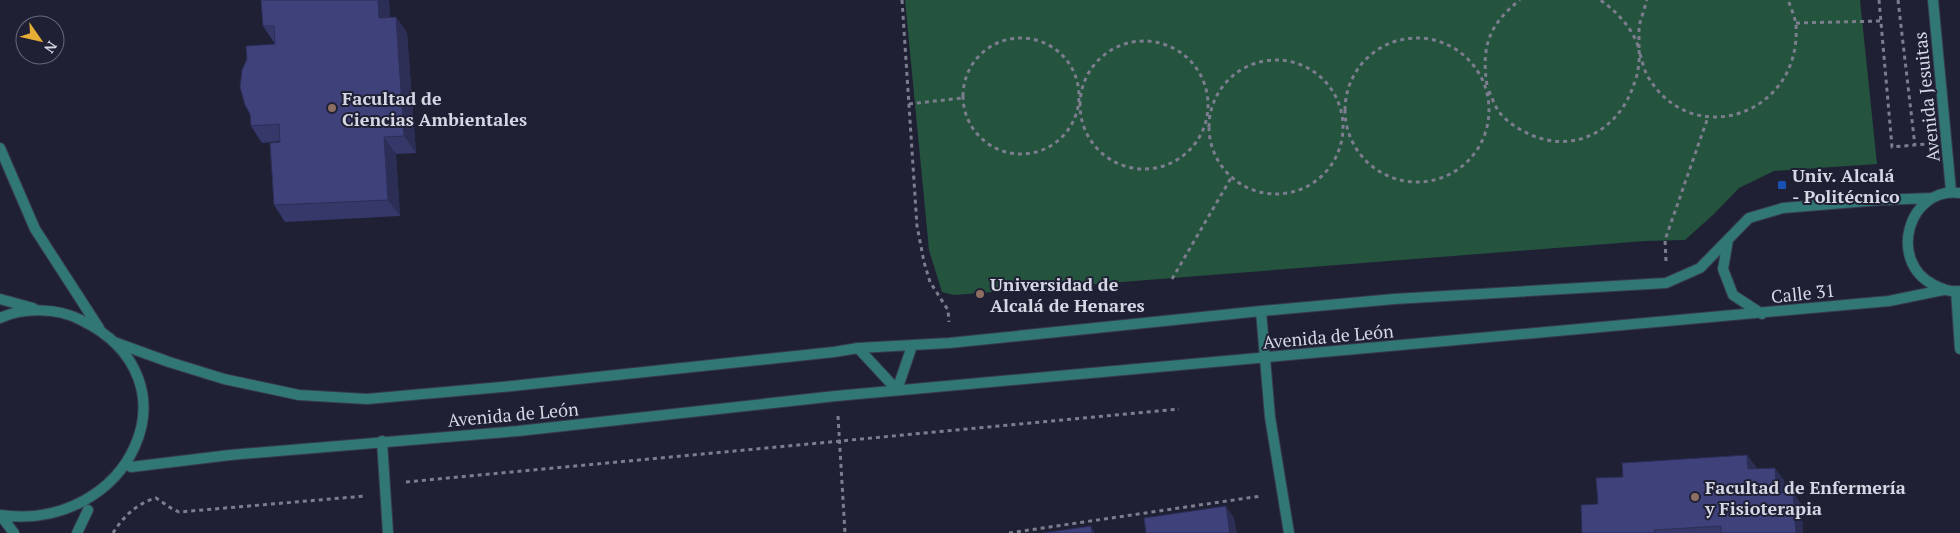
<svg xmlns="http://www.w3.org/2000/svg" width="1960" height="533" viewBox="0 0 1960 533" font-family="'PT Serif',serif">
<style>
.green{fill:#24533e}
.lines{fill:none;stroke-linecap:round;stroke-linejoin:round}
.service-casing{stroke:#383a4d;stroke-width:12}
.minor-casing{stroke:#383a4d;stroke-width:12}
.path{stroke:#7c7d8e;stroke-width:3;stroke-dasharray:4 4;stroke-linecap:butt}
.service{stroke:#307775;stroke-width:10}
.minor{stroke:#307775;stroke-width:10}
.wall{fill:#36386a}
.shaded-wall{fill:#2c2e56}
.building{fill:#3f417b;stroke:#2c2e56}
.education-dot{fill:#8d6e63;stroke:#1f2034;stroke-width:2}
.transit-dot{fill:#1a4fb4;stroke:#1f2034;stroke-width:2}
.labels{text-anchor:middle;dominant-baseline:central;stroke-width:4;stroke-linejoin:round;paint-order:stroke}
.street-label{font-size:18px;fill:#d5d7e4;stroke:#1f2034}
.poi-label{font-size:18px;font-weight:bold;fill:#d5d7e4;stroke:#1f2034;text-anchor:start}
</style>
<rect width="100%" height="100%" fill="#1f2034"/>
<path class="green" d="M905 0H1860L1877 164 1774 171 1739 188 1714 214 1685 240 1645 241 954 295 942 292 929 250Z"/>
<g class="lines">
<g class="service-casing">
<path id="service" d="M1261 311 1270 417 1289 533
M382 441 388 533"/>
</g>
<g class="minor-casing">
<path id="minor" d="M1933 0 1951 191
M0 148 35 229 99 328
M1960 193C1908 186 1887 262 1934 285 1942 289 1951 293 1960 291
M1728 240 1723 269 1733 295 1762 314
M1956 291 1960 349
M0 299 33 308
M0 318C24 307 58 308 81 320 204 380 128 533 0 515
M114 342 169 362 224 379 299 395 367 399 512 386 834 352 858 348 949 343 1261 311 1394 299 1666 283 1700 268 1749 218 1783 208 1880 200 1932 198
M858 348 897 390 912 346
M131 467 230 455 518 431 836 396 1889 301 1943 290
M1 516 14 533
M77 533 88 510"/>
</g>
<path class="path" d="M902 0 917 226 924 262 930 282 948 310 949 322
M1879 0 1892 147 1926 144
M1898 0 1915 146
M1796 23 1881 21
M963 96a58 58 0 1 1 116 0a58 58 0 1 1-116 0Z
M1345 110a72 72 0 1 1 144 0a72 72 0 1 1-144 0Z
M1080 105a64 64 0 1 1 128 0a64 64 0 1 1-128 0Z
M1639 48V26L1647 0
M1640 54C1642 61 1644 69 1647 75 1690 152 1802 116 1796 25 1795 17 1791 8 1788 0
M1209 127a67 67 0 1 1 134 0a67 67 0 1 1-134 0Z
M1487 85C1481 47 1489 24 1520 0
M1489 91C1492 98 1495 106 1499 112 1507 122 1518 129 1529 134 1575 155 1619 130 1634 84 1638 75 1640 60 1639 50 1635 31 1616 10 1600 0
M909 104 962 98
M1666 261 1665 240 1708 117
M1172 279 1231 178
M838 416 845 533
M406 482 1179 409
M113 533C123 517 137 503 156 498L171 508 179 512 365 496
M1009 533 1261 496"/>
<use href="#service" class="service"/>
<use href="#minor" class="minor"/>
</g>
<path class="wall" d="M261 0H389L390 17H396L407 33 416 153 396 154 400 216 285 222 274 205 280 141 262 143 251 126 275 44 263 26Z
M1747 455 1756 467V469L1784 480 1785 492 1801 504 1803 533H1582L1598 504 1623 477Z"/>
<path class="shaded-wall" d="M378 0H389L391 34 379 18Z
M396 17 407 33 416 153 404 136Z
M384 137 396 154 400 216 388 200Z
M1747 455 1756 467 1757 481 1748 469Z
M1775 468 1784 480 1785 505 1777 493Z
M1793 492 1801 504 1803 533H1796Z
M1226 506 1234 518 1237 533H1230Z
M1091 526 1095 533H1092Z"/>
<path class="building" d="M261 0H378L379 18 396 17 404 136 384 137 388 200 274 205 270 143 280 142 279 124 251 126 250 114 245 105 240 87 242 70 247 59 246 46 275 44 274 26H263Z
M1747 455 1748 469 1775 468 1777 493 1793 492 1796 533H1721V526L1654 530 1655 533H1582L1581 505 1598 504 1596 478 1623 477 1622 463Z
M1226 506 1230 533H1146L1144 518Z
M1091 526 1092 533H1043Z"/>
<g class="education-dot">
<circle cx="332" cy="108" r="5"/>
<circle cx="980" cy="294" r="5"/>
<circle cx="1695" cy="497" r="5"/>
</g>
<rect class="transit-dot" x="1777" y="180" width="10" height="10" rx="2.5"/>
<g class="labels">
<g class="street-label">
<text transform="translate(1926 97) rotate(-96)">Avenida Jesuitas</text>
<text transform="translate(1803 293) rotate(-6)">Calle 31</text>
<text transform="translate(1328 336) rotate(-5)">Avenida de León</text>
<text transform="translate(513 414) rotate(-5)">Avenida de León</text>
</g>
<g class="poi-label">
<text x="342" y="98">Facultad de<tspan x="342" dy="21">Ciencias Ambientales</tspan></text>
<text x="1792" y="175">Univ. Alcalá<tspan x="1792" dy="21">- Politécnico</tspan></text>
<text x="990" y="284">Universidad de<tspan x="990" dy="21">Alcalá de Henares</tspan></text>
<text x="1705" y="487">Facultad de Enfermería<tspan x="1705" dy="21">y Fisioterapia</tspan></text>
</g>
</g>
<g transform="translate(40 40) rotate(124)"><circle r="24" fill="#1f2034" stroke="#68697a"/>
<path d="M0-4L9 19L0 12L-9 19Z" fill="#e6ad36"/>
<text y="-8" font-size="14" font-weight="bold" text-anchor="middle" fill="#d5d7e4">N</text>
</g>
</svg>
